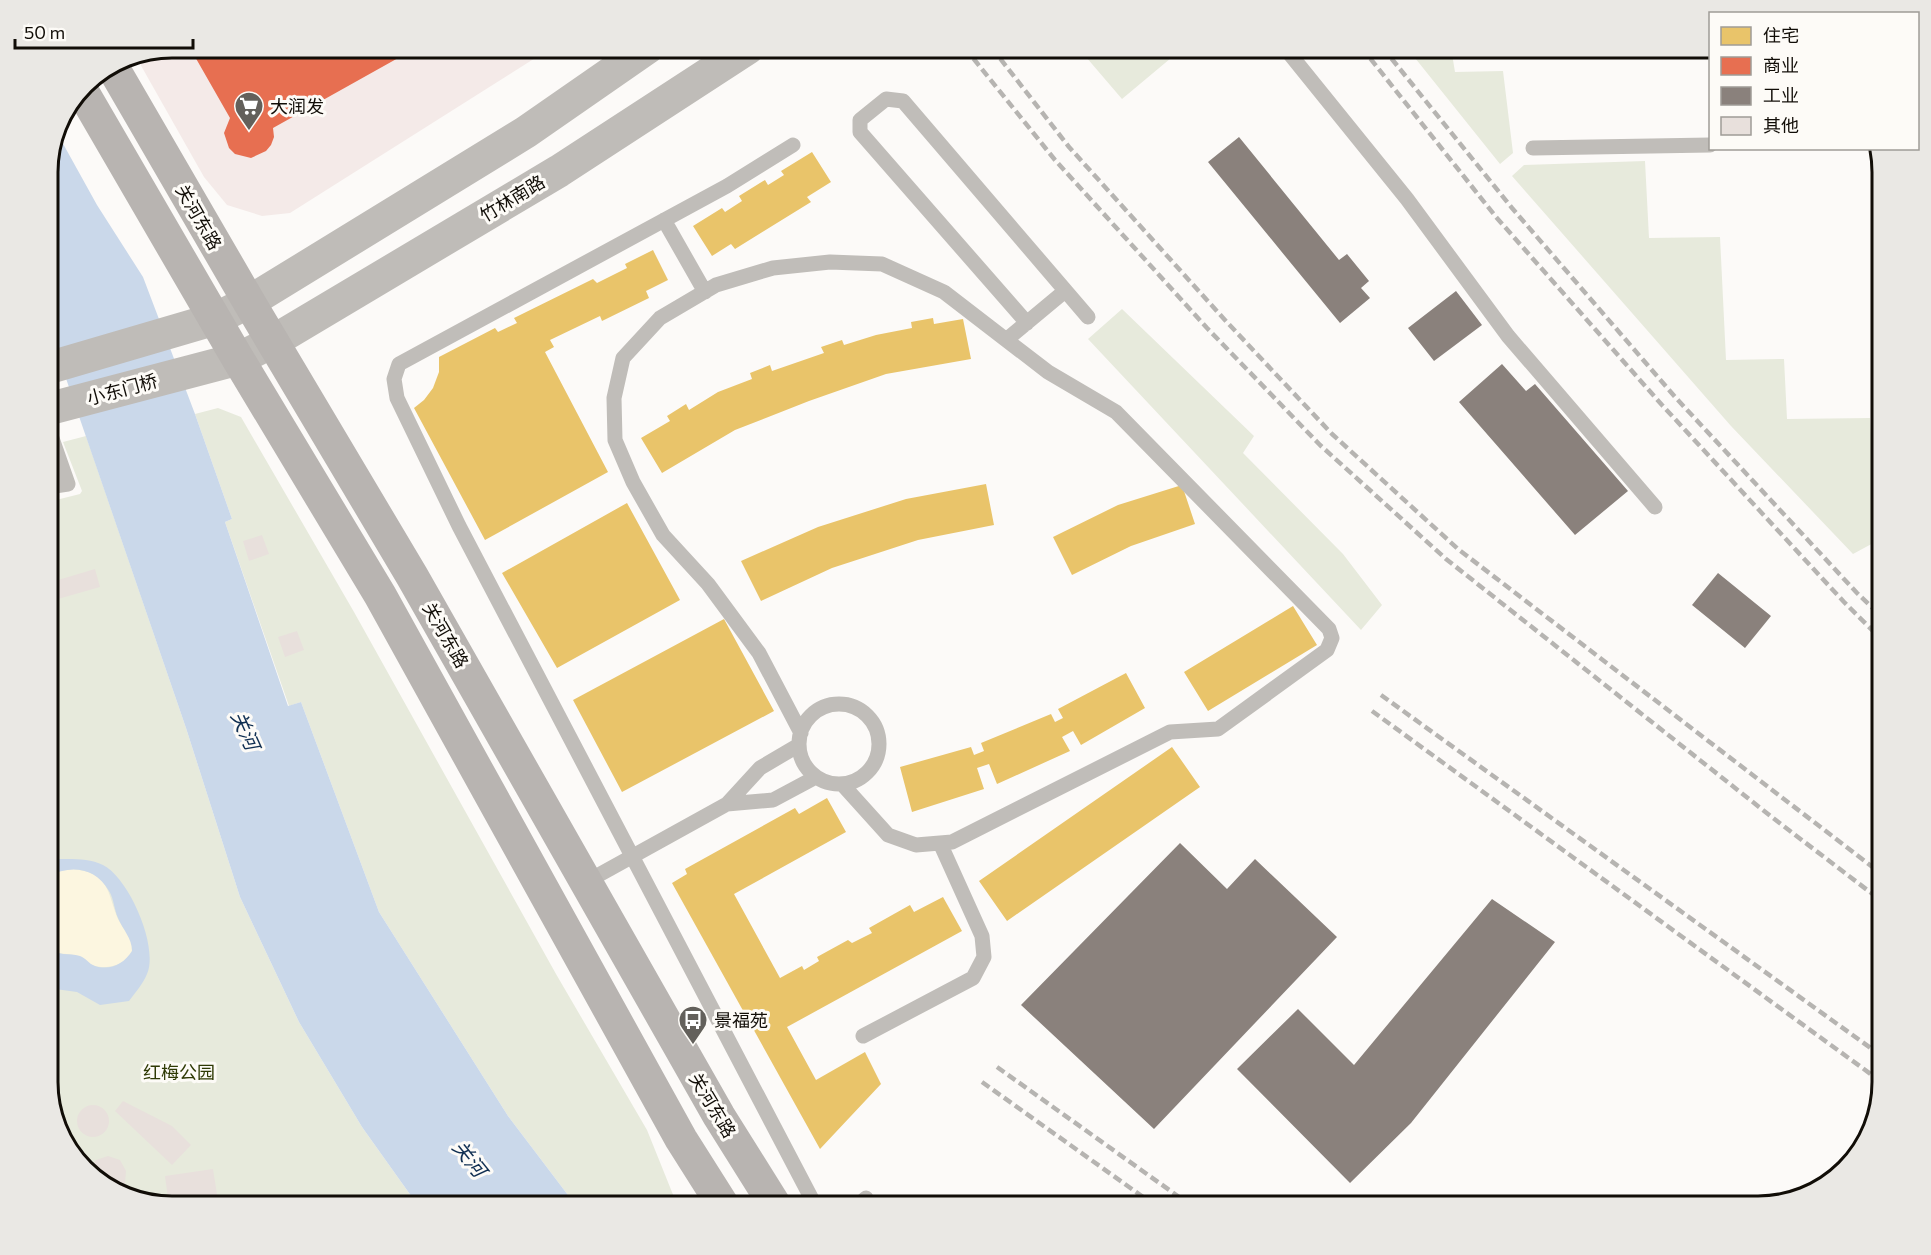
<svg xmlns="http://www.w3.org/2000/svg" width="1931" height="1255" viewBox="0 0 1931 1255" font-family="Commissioner,'Noto Sans SC',sans-serif">
<style>
.commercial{fill:#f4eae8}
.green{fill:#e7eadc}
.sand{fill:#fcf6e0}
.water{fill:#cad8ea}
.homes{fill:#e9c46a}
.shops{fill:#e76f51}
.industry{fill:#8a817c}
.building{fill:#e8e0dc}
.lines{fill:none;stroke-linecap:round;stroke-linejoin:round}
.lane{stroke:#c0bdb9;stroke-width:15}
.secondary{stroke:#bfbcb8;stroke-width:33}
.primary{stroke:#b8b4b1;stroke-width:33}
.rail{stroke:#b6b4b1;stroke-width:4.5;stroke-dasharray:9 4.5;stroke-linecap:butt}
.labels{text-anchor:middle;dominant-baseline:central;stroke-width:6;stroke-linejoin:round;paint-order:stroke}
.poi-label{font-size:18px;fill:#110d07;stroke:#fdfbf7;text-anchor:start}
.street-label{font-size:18px;fill:#110d07;stroke:#fdfbf7}
.park-label{font-size:18px;fill:#2f3a05;stroke:#fdfbf7}
.water-label{font-size:20px;font-style:italic;fill:#102f52;stroke:#fdfbf7}
.rim{fill:none;stroke:#110d07;stroke-width:3}
</style>
<rect width="100%" height="100%" fill="#fcfaf8"/>
<path class="commercial" d="M172 48H551L290 213 262 216 227 205 204 177 135 55Z"/>
<path class="green" d="M1096 48H1183L1122 99 1086 57Z
M1407 48H1451L1455 72 1503 71 1513 153 1500 164Z
M1645 161 1649 238 1720 237 1726 360 1784 359 1787 419 1870 418 1877 541 1853 554 1731 426 1512 176 1524 165Z
M1122 309 1254 436 1243 453 1343 554 1382 605 1361 630 1088 339Z
M218 408 241 417 354 612 556 974 647 1130 678 1207H577L508 1116 379 912 301 702 289 706 225 522 232 519 195 414Z
M86 436 186 728 240 897 299 1022 362 1127 419 1207H172L104 1186 64 1145 48 1090V502L80 494 82 491 63 442Z"/>
<path class="sand" d="M73 869C110 873 107 892 118 919 122 927 130 935 132 943 136 963 109 970 95 966 89 964 84 960 79 957 69 952 57 956 48 948V876L59 871Z"/>
<path class="water" d="M56 131 97 205 143 277 195 414 232 519 225 522 288 706 301 702 379 912 508 1116 577 1207H419L362 1127 299 1022 240 897 186 728 48 326V165Z
M57 859C73 859 89 858 103 865 129 878 159 947 147 974 143 984 135 993 129 1001L100 1005 77 992 48 988V948C57 956 69 953 80 956 86 958 89 964 95 966 110 971 124 964 132 951 132 938 123 930 118 918 114 909 114 899 109 891 95 867 71 865 48 876V862Z"/>
<path class="homes" d="M812 152 831 182 807 197 811 202 735 249 731 244 712 256 693 226 722 208 725 212 742 201 739 196 765 180 768 185 784 175 781 171Z
M653 250 668 280 646 291 649 298 602 321 600 316 550 340 554 347 545 352 608 472 485 540 414 408 424 400 433 388 439 372V357L495 328 498 332 517 323 514 318 593 279 597 283 627 268 625 264Z
M933 318 934 324 963 319 971 359 886 374 809 401 735 430 662 473 641 438 670 421 667 416 686 404 689 410 718 392 752 379 750 373 770 365 772 371 824 353 821 347 842 340 844 345 876 335 912 328 911 322Z
M986 484 994 525 918 540 832 568 761 601 741 561 818 527 906 499Z
M1182 485 1195 524 1131 546 1072 575 1053 537 1118 505Z
M627 503 680 600 557 668 502 573Z
M1293 606 1317 645 1208 711 1184 672Z
M724 619 774 711 622 792 573 700Z
M1126 673 1145 708 1081 745 1073 731 1062 737 1070 751 997 784 989 764 977 768 984 789 912 812 900 767 971 747 974 755 984 751 981 743 1051 714 1055 722 1063 718 1058 709Z
M1172 747 1200 787 1007 921 979 881Z
M827 798 846 832 734 894 780 978 802 966 804 970 819 961 817 957 848 940 852 943 872 933 869 928 910 905 914 912 943 897 962 931 787 1027 816 1080 865 1052 881 1084 820 1149 672 883 687 874 685 869 795 808 799 814Z"/>
<path class="shops" d="M190 48H416L273 128 274 137 271 145 266 151 251 158 235 154 229 148 224 133 230 118Z"/>
<path class="industry" d="M1239 137 1339 260 1347 254 1369 281 1361 288 1370 298 1340 323 1208 162Z
M1456 291 1482 325 1434 361 1408 328Z
M1502 364 1526 391 1535 384 1628 491 1575 535 1459 402Z
M1718 573 1771 616 1745 648 1692 605Z
M1180 843 1227 889 1255 859 1337 937 1154 1129 1021 1005Z
M1492 899 1555 942 1411 1123 1350 1183 1237 1069 1298 1009 1354 1065Z"/>
<path class="building" d="M262 535 269 554 249 561 243 541Z
M95 569 100 587 51 601 48 583Z
M297 631 304 650 285 657 278 637Z
M123 1101 172 1126 191 1145 172 1165 115 1111Z
M77 1121a16 16 0 1 1 32 0a16 16 0 1 1-32 0Z
M108 1156 120 1160 126 1171 125 1183 119 1191 104 1186 89 1170 96 1160Z
M213 1169 219 1207 169 1206 165 1176Z"/>
<g class="lines">
<path class="lane" d="M1285 48 1407 199 1508 336 1655 507
M793 145 727 186 399 364 394 379 397 398 459 526 816 1207
M1533 148 1710 145
M664 220 705 292
M1027 323 860 132V120L886 99 903 101 1088 317
M1006 340 1065 291
M48 427 68 484 48 487
M799 744a40 40 0 1 1 80 0a40 40 0 1 1-80 0Z
M801 733 759 653 708 584 663 535 633 482 615 440 614 398 623 358 660 318 716 285 773 268 830 262 882 264 944 292 1048 372 1116 412 1329 629 1332 638 1327 650 1218 729 1170 732 952 842 916 845 888 835 842 784
M727 804 773 800 816 777
M586 882 727 804 760 768 799 745
M863 1036 973 978 984 957 982 936 940 843
M856 1207 866 1198"/>
<path class="secondary" d="M48 368 215 319 249 302 526 132 647 48
M48 409 238 359 272 342 559 171 748 48"/>
<path class="primary" d="M112 66 249 302 412 576 719 1116 776 1207
M81 89 238 359 380 595 681 1139 724 1207"/>
<path class="rail" d="M965 48 1055 160 1207 328 1320 445 1446 559 1773 818 1883 902
M992 48 1069 147 1224 319 1332 434 1458 549 1883 875
M1362 48 1496 217 1662 405 1844 602 1883 641
M1383 48 1512 208 1676 398 1857 593 1883 618
M1381 695 1883 1057
M1372 711 1883 1083
M997 1067 1193 1207
M982 1082 1157 1207"/>
</g>
<defs>
<g id="supermarket-pin" transform="scale(1.5)"><path d="M0 17L-7.5 6A9.5 9.5 0 1 1 7.5 6Z" fill="#63605b" stroke="#fdfbf7"/><path d="M-6-5.5h2.5l.6 2H6L4.5 2H-2.5L-4.4-4H-6ZM-1.5 3.2a1.3 1.3 0 1 0 .1 0ZM3 3.2a1.3 1.3 0 1 0 .1 0Z" fill="#fff"/></g>
<g id="bus-pin" transform="scale(1.5)"><path d="M0 17L-7.5 6A9.5 9.5 0 1 1 7.5 6Z" fill="#63605b" stroke="#fdfbf7"/><path d="M-5-6H5V4H4V6H2V4H-2V6H-4V4H-5ZM-3.5-4V0h7V-4ZM-3.5 1.2v1.5H-2V1.2ZM2 1.2v1.5H3.5V1.2Z" fill="#fff"/></g>
</defs>
<g fill-rule="evenodd">
<use href="#supermarket-pin" x="249" y="106"/>
<use href="#bus-pin" x="693" y="1020"/>
</g>
<g class="labels">
<g class="poi-label">
<text x="270" y="106">大润发</text>
<text x="714" y="1020">景福苑</text>
</g>
<g class="street-label">
<text transform="translate(512 198) rotate(-31)">竹林南路</text>
<text transform="translate(199 217) rotate(60)">关河东路</text>
<text transform="translate(122 389) rotate(-15)">小东门桥</text>
<text transform="translate(446 635) rotate(60)">关河东路</text>
<text transform="translate(713 1105) rotate(59)">关河东路</text>
</g>
<g class="park-label">
<text x="179" y="1072">红梅公园</text>
</g>
<g class="water-label">
<text transform="translate(246 730) rotate(66)">关河</text>
<text transform="translate(470 1158) rotate(51)">关河</text>
</g>
</g>
<path d="M0 0H1931V1255H0ZM172 58H1758A114 114 0 0 1 1872 172V1082A114 114 0 0 1 1758 1196H172A114 114 0 0 1 58 1082V172A114 114 0 0 1 172 58Z" fill="#eae8e4" fill-rule="evenodd"/>
<path class="rim" d="M172 58H1758A114 114 0 0 1 1872 172V1082A114 114 0 0 1 1758 1196H172A114 114 0 0 1 58 1082V172A114 114 0 0 1 172 58Z"/>
<rect x="1709" y="12" width="210" height="138" fill="#fdfbf7" stroke="#9f9c97" stroke-width="1.5"/>
<rect x="1721" y="27" width="30" height="18" fill="#e9c46a" stroke="#9f9c97" stroke-width="1.5"/>
<text x="1763" y="42" font-size="18" fill="#110d07">住宅</text>
<rect x="1721" y="57" width="30" height="18" fill="#e76f51" stroke="#9f9c97" stroke-width="1.5"/>
<text x="1763" y="72" font-size="18" fill="#110d07">商业</text>
<rect x="1721" y="87" width="30" height="18" fill="#8a817c" stroke="#9f9c97" stroke-width="1.5"/>
<text x="1763" y="102" font-size="18" fill="#110d07">工业</text>
<rect x="1721" y="117" width="30" height="18" fill="#e8e0dc" stroke="#9f9c97" stroke-width="1.5"/>
<text x="1763" y="132" font-size="18" fill="#110d07">其他</text>
<path d="M15 39v9h178v-9" fill="none" stroke="#110d07" stroke-width="3"/>
<text x="24" y="39" font-size="18" fill="#110d07" stroke="#fdfbf7" stroke-width="4.5" paint-order="stroke">50 m</text>
</svg>
